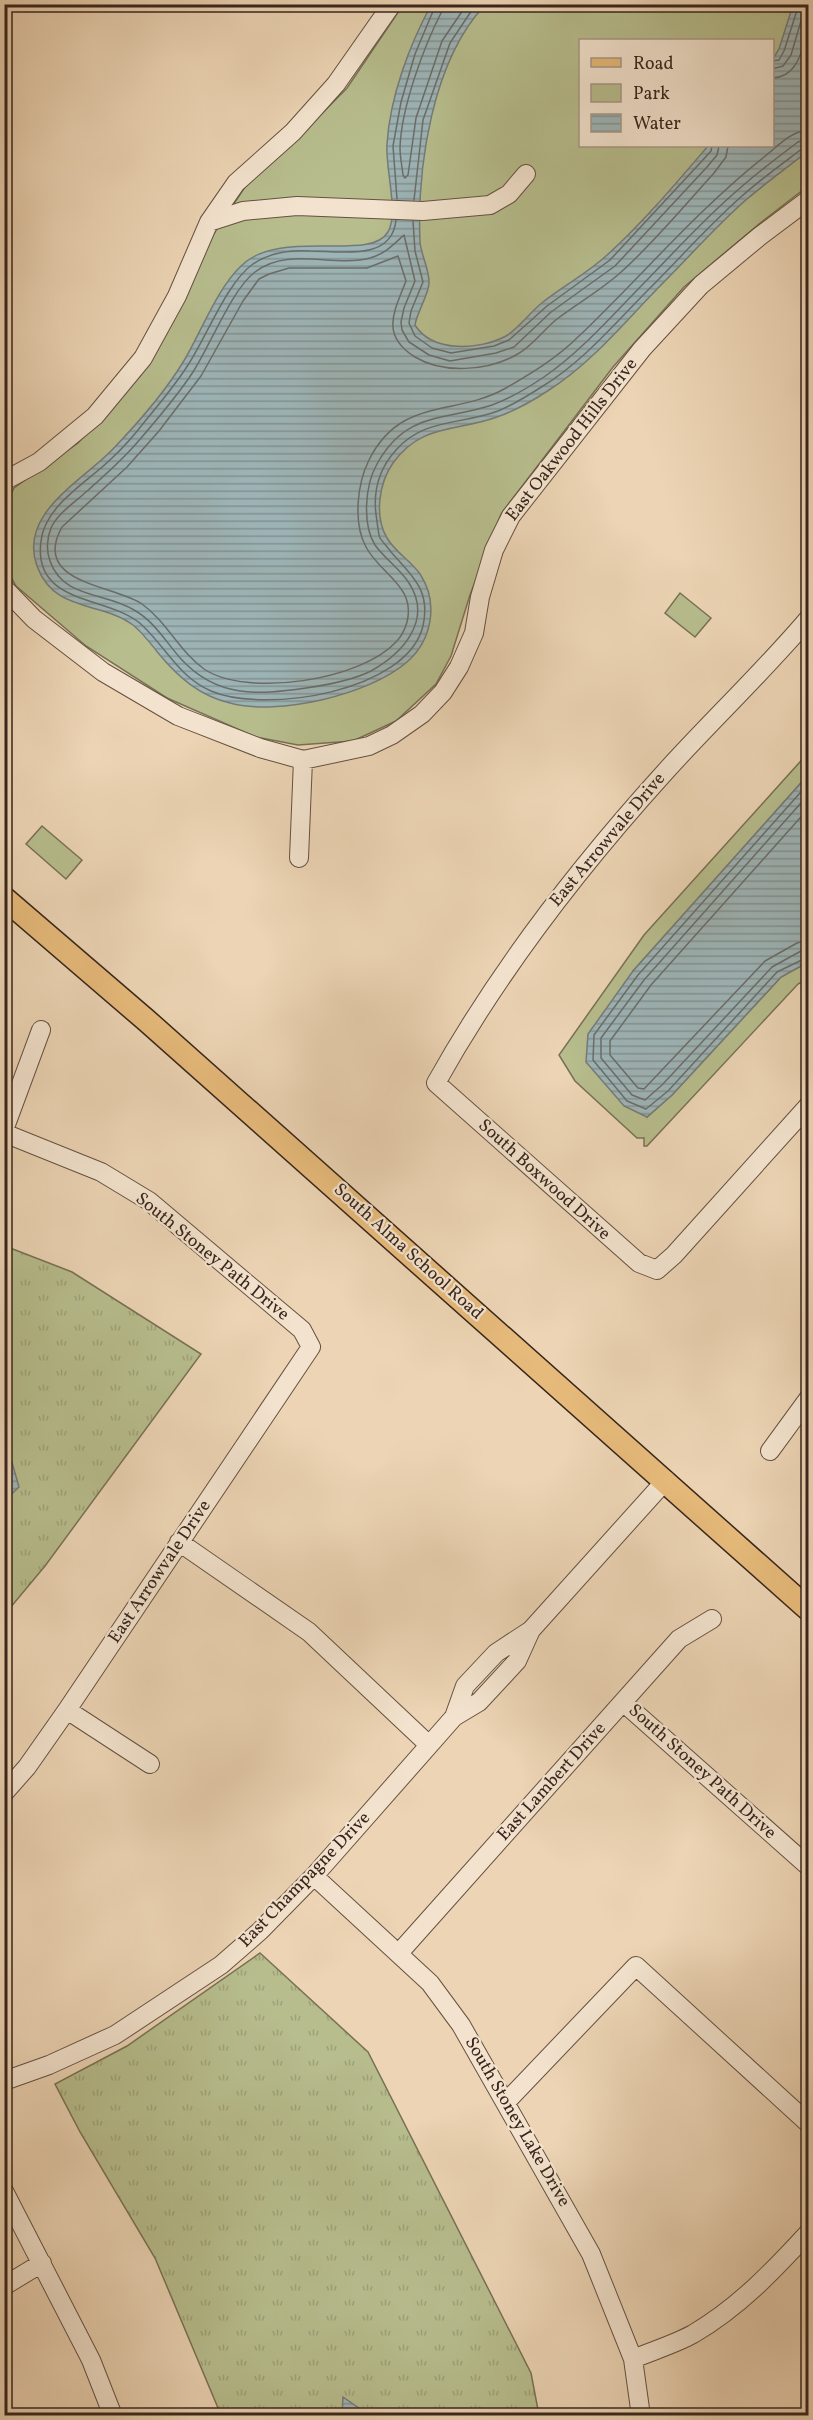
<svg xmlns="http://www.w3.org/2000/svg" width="813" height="2420" viewBox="0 0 813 2420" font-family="Vollkorn,serif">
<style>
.grass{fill:url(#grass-tufts);stroke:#787154;stroke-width:1.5}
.green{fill:#b7bd8d;stroke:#787154;stroke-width:1.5;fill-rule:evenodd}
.water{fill:url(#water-rules);stroke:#757b7a;stroke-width:1.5}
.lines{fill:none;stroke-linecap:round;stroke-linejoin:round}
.shore{stroke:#6a6d6a;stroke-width:1.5}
.minor-casing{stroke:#655142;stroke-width:20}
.major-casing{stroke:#38251c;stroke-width:25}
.minor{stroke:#f3e3ce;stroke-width:18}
.major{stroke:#e6ba7a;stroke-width:22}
.labels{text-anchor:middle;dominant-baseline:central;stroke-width:4.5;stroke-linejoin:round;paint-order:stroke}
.street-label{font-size:18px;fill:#38251c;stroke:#f3e3ce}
</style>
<defs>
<pattern id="grass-tufts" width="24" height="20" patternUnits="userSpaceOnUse" patternTransform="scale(1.5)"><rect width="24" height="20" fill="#b7bd8d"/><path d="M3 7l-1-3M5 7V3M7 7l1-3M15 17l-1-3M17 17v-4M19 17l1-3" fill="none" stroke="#9ea279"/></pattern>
<pattern id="water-rules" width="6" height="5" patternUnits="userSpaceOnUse" patternTransform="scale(1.5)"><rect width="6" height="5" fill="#9db5b8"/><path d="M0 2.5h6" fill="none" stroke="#819395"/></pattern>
</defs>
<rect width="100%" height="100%" fill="#ecd4b4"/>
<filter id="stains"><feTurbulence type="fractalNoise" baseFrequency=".00333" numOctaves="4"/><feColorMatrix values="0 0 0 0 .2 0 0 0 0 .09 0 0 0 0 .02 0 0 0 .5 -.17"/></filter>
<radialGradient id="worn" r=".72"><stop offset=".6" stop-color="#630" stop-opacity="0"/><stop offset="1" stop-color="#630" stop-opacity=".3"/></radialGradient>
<path class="grass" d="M5 1246 72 1272 201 1354 45 1566 5 1614Z
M260 1953 368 2052 531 2373 539 2415H221L155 2258 80 2132 55 2084 127 2046Z"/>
<path class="green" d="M403 5H808V186L759 224 684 287 613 367 501 514 470 595 451 656 436 684 396 721 353 741 298 745 256 737 167 698 86 646 16 586 5 567 4 509 14 488 78 443 140 376 195 276 213 235 245 187 294 142 347 88ZM580 40H772V146H580Z
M680 593 711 618 695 637 665 613Z
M808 753V775L633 971 647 1117 672 1095 781 977 808 962V978L798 984 647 1146H644V1138H637L575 1081 559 1055 644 935Z
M42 826 82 860 66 879 26 844Z"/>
<path class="water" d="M431 5H485C432 61 417 167 420 242 421 255 429 268 429 282 430 292 417 312 415 325 432 353 480 350 506 336 519 328 530 312 543 302 563 286 586 274 606 256 640 226 678 181 708 146H772L773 59 779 49 793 5H808V151C788 167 767 182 747 199 717 225 691 255 663 283 627 319 593 362 549 390 534 400 514 411 497 417 456 432 422 423 393 463 379 483 374 516 387 538 395 552 411 561 420 574 439 603 432 640 407 662 369 695 278 716 230 703 200 696 179 678 159 654 151 644 143 633 133 625 101 601 54 613 37 566 18 514 82 481 112 450 138 423 166 391 185 359 202 330 217 289 241 266 280 227 370 263 388 232 399 213 385 167 387 144 390 97 409 46 431 5Z
M808 775V962L781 977 672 1095 647 1117 624 1106 586 1062 588 1034 633 971Z
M5 1458 11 1459 19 1487 5 1500Z
M343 2397 363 2411V2415H342Z"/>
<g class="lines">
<path class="shore" d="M443 4 442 11C424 46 401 108 400 148 400 157 402 166 403 175L405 178 408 175 416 118 442 41 467 4
M772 61 779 60 784 51 799 4
M772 69 783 66 791 55 806 4
M772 78C798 77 802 50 808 30
M719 146 717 155 707 167 615 266 551 312 514 347 496 353 450 361 429 355 409 342 402 330 401 322 404 308 415 281 404 235C394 244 385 254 370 258 333 268 288 246 255 272 232 289 210 346 193 372 176 398 155 422 135 445 120 462 103 477 86 492 74 503 58 513 51 528 47 538 46 551 50 561 63 599 106 592 134 610 154 621 166 642 181 659 217 698 257 695 306 688 327 685 351 681 371 671 403 653 433 620 409 583 400 569 385 559 375 545 362 524 365 485 377 464 406 411 444 421 492 405 509 399 529 387 544 377 583 350 615 312 649 278 678 248 707 216 739 189 758 172 778 157 798 142L808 139
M728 146 726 157 714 173C684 206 654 243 620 273 601 290 578 303 557 319 543 330 532 347 516 355 487 371 443 374 415 357 380 335 394 312 406 281L398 256 367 268H289L269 274 259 279 243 301 201 376 159 431 127 467 62 527C30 584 116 585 142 604 167 622 179 651 204 669 247 698 361 680 396 642 401 637 405 629 407 622 416 586 380 574 366 547 353 523 357 484 369 460 401 396 455 417 506 388 532 373 557 358 579 336 641 277 696 211 764 157 777 147 791 131 808 130
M397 199 393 146 401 102 415 54 436 4
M414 200 423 120 450 43 476 4
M396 220C392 262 340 251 310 251 291 250 269 253 253 264 227 282 206 338 188 365 176 384 161 402 146 420 136 433 124 447 112 458 88 482 45 505 41 541 32 607 112 595 143 626 166 648 180 678 211 691 265 714 407 692 423 626 431 590 412 576 391 552 390 550 381 540 380 538 379 537 377 522 377 521 372 494 377 471 396 450 424 418 461 425 498 411 513 405 529 395 543 386 584 361 617 321 651 287 681 257 710 224 742 196 761 179 782 164 803 148L808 146
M413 221 415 251 423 282 411 311 409 323 415 336 432 348 451 353 494 346 509 340 547 306 610 260 701 162 711 151 712 146
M808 784 638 975 594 1035 593 1060 627 1101 646 1109 668 1091 777 972 808 957
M808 795 644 980 601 1038V1058L632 1095 645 1100 662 1085 772 967 801 951 808 949
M808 809 651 985 610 1041V1055L638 1088 644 1089 765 961 797 943 808 940"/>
<g class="minor-casing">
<path id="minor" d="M209 222 243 211 297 206 423 211 490 205 509 194 526 174
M4 481 39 462 95 416 143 358 177 296 209 222 236 183 293 132 336 84 392 4
M4 588 34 619 103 672 178 716 260 748 303 760 369 746 392 735 422 714 443 692 459 667 474 633 480 597 494 550 511 516 642 349 701 285 760 236 808 200
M808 619C763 672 712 720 665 772 578 868 499 970 436 1083L639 1263 657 1270 674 1255 808 1106
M299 858 303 760
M4 1130 41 1030
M4 1133 101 1172 149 1201 302 1330 311 1347 67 1710 27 1767 4 1793
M770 1451 808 1399
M179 1542 309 1632 429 1745
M623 1702 808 1866
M67 1710 150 1764
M454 1717 465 1686 496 1653 531 1630 666 1480
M314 1876 430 1983 461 2025 591 2254 633 2359 641 2416
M399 1953 679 1639 712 1619
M4 2081 49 2065 115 2035 221 1965 260 1931 314 1876 454 1717 479 1702 517 1661 531 1630
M506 2102 636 1966 808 2123
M4 2191 91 2360 113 2416
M4 2286 42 2263
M633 2359C652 2351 675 2344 693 2334 739 2307 773 2271 808 2233"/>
</g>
<g class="major-casing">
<path id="major" d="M4 898 146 1020 808 1609"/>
</g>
<use href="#minor" class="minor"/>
<use href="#major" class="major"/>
</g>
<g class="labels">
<g class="street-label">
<text transform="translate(572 440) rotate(-52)">East Oakwood Hills Drive</text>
<text transform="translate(608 840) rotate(-50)">East Arrowvale Drive</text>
<text transform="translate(544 1180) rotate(42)">South Boxwood Drive</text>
<text transform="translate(408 1252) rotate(42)">South Alma School Road</text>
<text transform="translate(212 1257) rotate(39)">South Stoney Path Drive</text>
<text transform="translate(160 1572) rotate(-56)">East Arrowvale Drive</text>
<text transform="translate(702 1772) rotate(42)">South Stoney Path Drive</text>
<text transform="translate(552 1782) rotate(-48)">East Lambert Drive</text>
<text transform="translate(305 1880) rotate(-46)">East Champagne Drive</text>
<text transform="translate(517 2122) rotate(60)">South Stoney Lake Drive</text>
</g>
</g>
<rect width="813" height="2420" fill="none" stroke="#ecd4b4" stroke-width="24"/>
<rect x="6" y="6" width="801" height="2408" fill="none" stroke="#38251c" stroke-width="3"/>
<rect x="12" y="12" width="789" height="2396" fill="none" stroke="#38251c" stroke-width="1.5"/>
<rect x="579" y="39" width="195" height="108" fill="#f3e3ce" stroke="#a89787" stroke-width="1.5"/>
<rect x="591" y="58" width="30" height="9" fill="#e6ba7a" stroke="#a89787" stroke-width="1.5"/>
<text x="633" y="69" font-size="18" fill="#38251c">Road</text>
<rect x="591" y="84" width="30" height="18" fill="#b7bd8d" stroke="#a89787" stroke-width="1.5"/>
<text x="633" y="99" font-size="18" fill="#38251c">Park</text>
<rect x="591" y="114" width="30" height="18" fill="url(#water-rules)" stroke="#a89787" stroke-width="1.5"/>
<text x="633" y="129" font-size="18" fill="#38251c">Water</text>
<rect width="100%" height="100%" filter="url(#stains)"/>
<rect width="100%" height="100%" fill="url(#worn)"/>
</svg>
